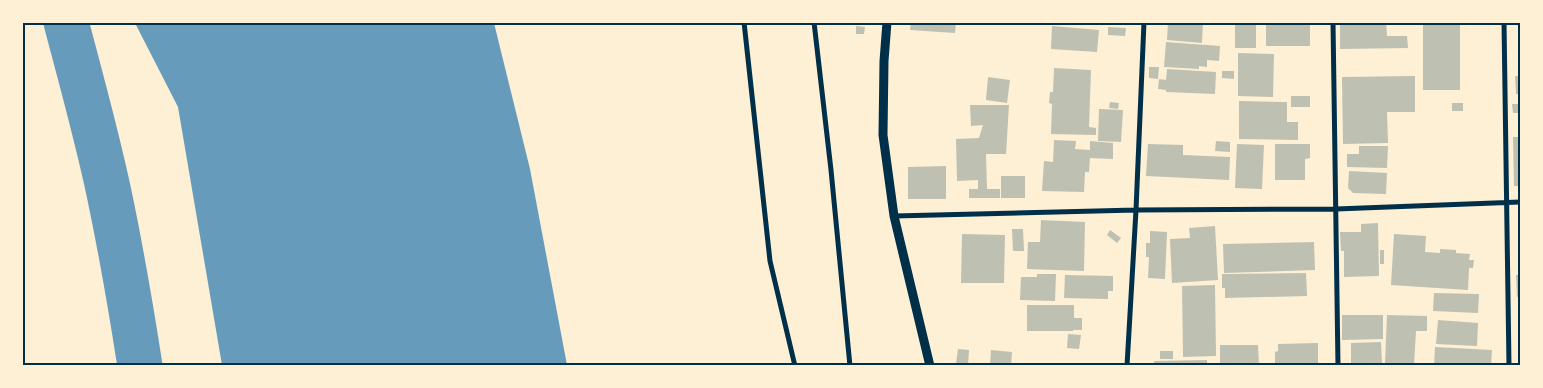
<svg xmlns="http://www.w3.org/2000/svg" width="1543" height="388" viewBox="0 0 1543 388" font-family="Inter,sans-serif">
<style>
.water{fill:#669bbc}
.lines{fill:none;stroke-linecap:round;stroke-linejoin:round}
.river{stroke:#669bbc;stroke-width:45}
.building{fill:#bec0b2}
.minor{stroke:#003049;stroke-width:5}
.tertiary{stroke:#003049;stroke-width:9}
.neatline{fill:none;stroke:#003049;stroke-width:2}
</style>
<rect width="100%" height="100%" fill="#fdf0d5"/>
<path class="water" d="M135 23H494L530 169 567 365H222L178 107Z"/>
<g class="lines">
<path class="river" d="M66 22C81 79 97 136 109 193 121 250 131 308 140 366"/>
</g>
<path class="building" d="M911 22H956L955 33 910 30Z
M1168 22H1203L1202 43 1167 40Z
M1235 22H1256V48H1235Z
M1266 22H1310V46H1266Z
M1366 22H1386L1387 36H1407L1408 48 1340 49V23Z
M1423 22H1460V90H1423Z
M856 26 865 27 864 34H856Z
M1052 26 1099 30 1097 52 1051 49Z
M1108 27 1126 28 1125 36 1108 35Z
M1166 42 1220 46 1219 61 1207 60V67L1199 66V69L1164 67Z
M1238 53 1274 54 1273 97 1238 96Z
M1149 67H1159L1158 79 1149 78Z
M1054 68 1091 70 1089 127 1096 128V135L1051 134 1052 104 1049 103 1050 92H1053Z
M1167 69 1216 72 1215 94 1166 92V90L1158 89 1159 79 1166 80Z
M1222 71H1234V79L1222 78Z
M1415 76V112H1387L1388 143 1343 144 1342 77Z
M1515 76H1520V94H1516Z
M988 77 1010 80 1007 103 986 100Z
M1291 96H1310V107H1291Z
M1239 101 1287 102V122H1298V140L1239 139Z
M1110 102 1119 103 1118 109 1109 108Z
M1452 103H1463V111H1452Z
M1512 104H1520V113H1513Z
M970 105H1009L1006 154H986L987 189H1000V198H969V189H978V180L957 181 956 139 979 138 983 125 971 126Z
M1099 109 1123 110 1121 142 1098 141Z
M1513 137H1520V186H1514Z
M1054 140 1076 141 1075 149 1090 150V141L1113 143V159L1090 158 1089 172H1085L1084 192 1042 191 1044 161 1053 162Z
M1216 141 1230 142V152L1215 151Z
M1148 144 1183 145V155L1230 157 1229 180 1146 176Z
M1237 144 1264 145 1262 189 1235 188Z
M1275 144H1310V158L1305 159V180H1275Z
M1359 146H1388L1387 168 1347 167V154H1359Z
M946 166V199H908V167Z
M1349 171 1387 173 1386 194 1353 193 1348 188Z
M1001 176H1025V198H1001Z
M1041 220 1085 222 1084 271 1027 269 1028 242H1040Z
M1378 223 1379 276 1344 277V251H1341L1340 232H1361V224Z
M1215 226 1218 280 1172 283 1170 239 1190 238 1189 228Z
M1012 229H1023L1024 251H1013Z
M1110 230 1121 238 1117 243 1107 235Z
M1150 231 1167 232 1165 279 1148 278 1149 257H1146V243H1150Z
M962 234 1005 235 1004 283H961Z
M1394 234 1426 236 1425 252 1440 253V249L1456 250V253L1470 254 1469 260H1474L1473 268H1469L1468 290 1391 285Z
M1314 242 1315 270 1224 273 1223 244Z
M1380 250H1384V264H1380Z
M1306 273 1307 296 1225 298V288H1222V274Z
M1037 274H1056L1055 301 1020 300 1021 277H1037Z
M1065 275 1113 276V291H1108V299L1064 298Z
M1516 275H1520V297H1517Z
M1215 285 1216 356 1183 357 1182 286Z
M1434 293 1479 294 1478 313 1433 311Z
M1027 305H1074V318H1082V330H1073V331H1027Z
M1342 315H1383V339L1342 340Z
M1387 315 1427 316V331H1416L1414 365 1385 364Z
M1438 320 1478 323 1477 346 1436 344Z
M1068 334 1081 335 1079 349 1067 348Z
M1381 342 1382 364 1351 365V343Z
M1318 343V363L1275 364V352L1278 351V344Z
M1220 345H1258L1259 366H1220Z
M1435 347 1492 350 1491 366H1434Z
M958 349 969 350 968 365 956 364Z
M991 350 1012 352 1011 366H990Z
M1160 351H1173V359H1160Z
M1207 360V366H1154V361Z"/>
<g class="lines">
<path class="minor" d="M744 22 770 261 795 366
M814 22 831 170 850 366
M1333 22 1338 366
M1504 22 1509 366
M894 216 1136 210 1336 209 1520 202
M1127 366 1136 210 1144 22"/>
<path class="tertiary" d="M887 22 884 61 883 135 894 216 930 366"/>
</g>
<rect width="1543" height="388" fill="none" stroke="#fdf0d5" stroke-width="48"/>
<rect x="24" y="24" width="1495" height="340" class="neatline"/>
</svg>
